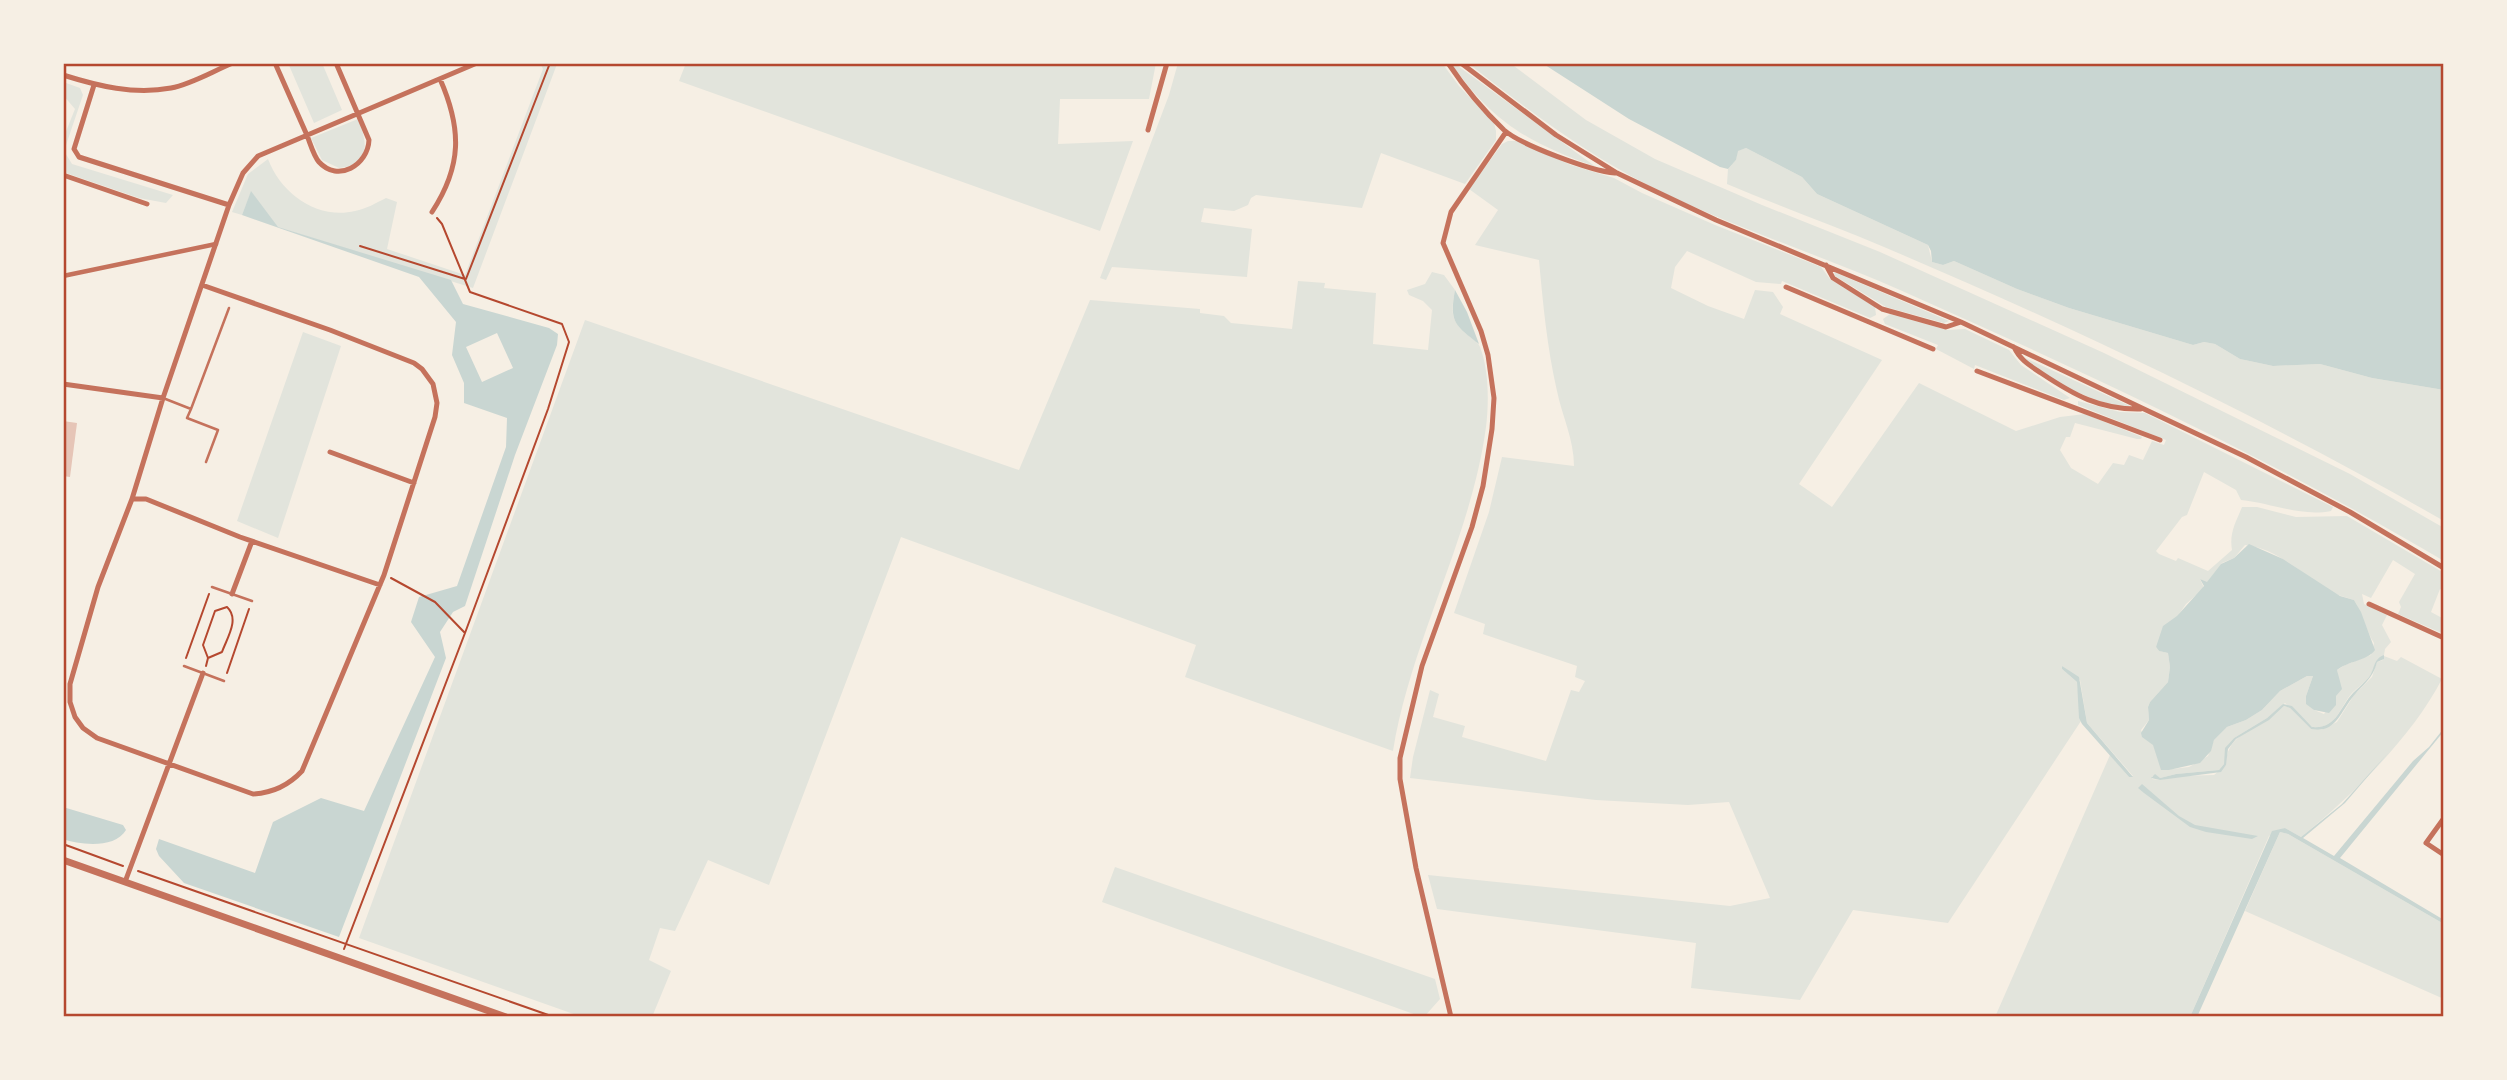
<svg xmlns="http://www.w3.org/2000/svg" width="2507" height="1080" viewBox="0 0 2507 1080" font-family="Georgia,serif">
<style>
.green{fill:#e2e4dc;fill-rule:evenodd}
.water{fill:#c9d6d2;fill-rule:evenodd}
.building{fill:#e6c5b7}
.lines{fill:none;stroke-linecap:round;stroke-linejoin:round}
.path{stroke:#b5482f;stroke-width:2}
.service{stroke:#c5725c;stroke-width:2.5}
.pedestrian{stroke:#c5725c;stroke-width:4.5}
.minor{stroke:#c5725c;stroke-width:5}
.tertiary{stroke:#c5725c;stroke-width:7}
.neatline{fill:none;stroke:#b5482f;stroke-width:2.5}
</style>
<rect width="100%" height="100%" fill="#f6efe4"/>
<path class="green" d="M288 63H322L342 110 314 123Z
M540 63 557 64 473 288 277 227 251 192 242 215 232 212 248 174 268 159C281 194 318 220 355 211 366 209 376 203 386 198L397 202 387 249 465 275 543 69Z
M686 63H1156L1149 99H1060L1058 144 1133 141 1100 231 679 81Z
M1178 63H1442L1459 86 1494 123 1496 131V140L1465 184 1381 153 1362 208 1256 195 1251 198 1248 205 1234 211 1204 208 1201 222 1252 229 1247 277 1112 267 1106 280 1100 278 1169 95Z
M1451 63H1454L1596 167C1529 143 1493 123 1451 63Z
M1468 63H1510L1586 120 1655 159 1762 205 1880 252 2104 353 2350 474 2444 528V561C2270 458 2085 372 1900 290 1816 253 1728 226 1646 184 1582 151 1524 107 1468 63Z
M66 83 80 88 83 95 64 151 72 164 173 195 166 203 139 198 63 172V139L75 109 63 95V84Z
M358 119C367 141 372 165 339 168L322 160 311 138Z
M1508 141H1518L1571 165 1614 178 1642 193 1715 225 1821 267 1830 279 1875 307 1876 315 1870 318 1782 281 1781 284 1756 282 1687 251 1675 267 1671 288 1708 306 1744 319 1755 290 1773 292 1783 307 1780 314 1882 360 1799 484 1832 507 1919 383 2016 431 2060 417 2085 414 2142 437 2141 439H2137L2075 423 2070 437H2066L2060 450 2071 468 2098 484 2113 463 2124 465 2129 455 2143 460 2152 441 2164 445 2166 440 2078 405V401L2120 412 2145 413 2333 507 2331 511C2300 517 2272 503 2241 500L2236 490 2204 472 2187 515 2182 517 2156 551 2159 554 2176 561 2178 558 2208 571 2232 550C2229 533 2236 522 2242 507H2257L2296 517 2347 516 2444 573V591L2440 589 2431 612 2444 619V634L2398 614 2401 607 2399 602 2415 574 2393 560 2371 598 2362 594 2364 604 2387 615 2382 625 2391 642 2385 649 2384 655C2374 661 2375 669 2369 677 2364 683 2357 688 2352 693 2339 708 2337 729 2312 727L2285 703 2267 718 2234 738 2228 745 2224 764 2219 770 2176 774 2160 778 2152 776V779L2160 780 2177 776 2214 775 2226 765C2226 739 2246 732 2266 721 2273 717 2278 711 2284 706L2290 708 2311 729 2321 730 2337 722 2354 695 2372 677 2377 662 2383 660 2384 656 2397 661 2401 657 2442 679C2412 737 2351 797 2301 837L2285 828 2269 836 2190 1017H1995L2110 755 2129 777 2133 776 2087 723 2080 680 2062 666V669L2077 682 2081 721 1948 923 1853 910 1800 1000 1691 988 1696 943 1437 909 1428 875 1730 906 1770 898 1729 802 1688 805 1596 800 1410 778 1413 757 1430 690 1439 694 1433 717 1465 726 1462 737 1546 761 1571 690 1579 692 1585 681 1575 677 1577 666 1483 634 1485 624 1454 613 1489 512 1502 457 1574 466C1574 439 1562 416 1557 391 1547 347 1543 304 1539 260L1475 245 1498 210 1469 189 1502 144ZM2245 545C2282 549 2306 580 2338 595 2343 597 2349 598 2354 600 2363 614 2365 629 2374 643L2371 655 2345 665 2337 670C2340 692 2338 696 2324 714L2314 710 2306 696 2313 676H2307L2280 691 2262 710 2246 720 2227 727 2214 740 2208 756 2189 767 2164 770C2157 763 2159 751 2152 743 2147 737 2144 738 2141 730L2149 720 2148 707 2150 702 2168 682 2170 667 2168 653 2159 651 2156 647 2186 604 2204 588 2200 579 2207 583 2222 563 2234 558Z
M1746 148 1802 177 1817 194 1928 245 1932 262 1943 265 1954 261 2017 289 2069 308 2193 345 2204 342 2215 344 2240 359 2273 366 2320 364 2372 378 2444 390V521C2264 418 2075 328 1884 247 1832 225 1779 206 1727 184L1728 169 1736 160 1737 151Z
M1432 272 1444 275 1455 290C1451 313 1450 321 1469 336 1474 340 1478 342 1480 347 1489 370 1489 403 1486 427 1471 539 1411 640 1393 751L1185 677 1196 645 901 537 769 885 708 860 675 931 660 928 649 960 671 971 652 1017H582L359 938 585 320 1019 470 1090 300 1200 309V313L1224 316 1231 323 1292 329 1298 281 1325 283 1324 288 1376 293 1373 344 1428 350 1432 310 1423 301 1409 295 1407 290 1425 284Z
M1834 272 1949 321 1944 323 1886 307 1835 276Z
M1890 314 1947 330 1965 329 2009 350 2021 365 2070 398 2064 400 1975 365 1974 369 1936 349 1938 345 1885 324 1883 319Z
M303 332 341 346 278 538 237 521Z
M2021 356 2130 406C2101 408 2041 377 2021 356Z
M2280 832 2288 834 2444 924V999L2245 911Z
M1115 867 1435 979 1440 999 1424 1017H1422L1102 902Z"/>
<path class="water" d="M1542 63H2444V390L2372 378 2320 364 2273 366 2240 359 2215 344 2204 342 2193 345 2069 308 2017 289 1954 261 1943 265 1932 262 1931 251 1928 245 1817 194 1802 177 1746 148 1738 151 1736 160 1728 169 1720 167 1629 119Z
M251 191 278 227 451 280 463 304 549 328 558 334 557 345 515 455 465 606 453 612 440 632 446 658 339 937 184 883 159 856 156 849 159 839 255 873 273 822 321 798 364 811 435 657 411 622 419 597 457 586 506 447 507 418 464 403V383L452 355 456 322 419 277 242 215ZM497 333 513 368 482 382 466 347Z
M1455 290 1467 312 1479 344C1455 325 1449 322 1455 290Z
M2249 544 2283 559 2340 596 2354 600 2361 612 2375 650C2367 661 2348 661 2337 670L2342 689 2336 696V705L2329 713 2314 710 2306 704V696L2313 676H2307L2280 691 2262 710 2246 720 2227 727 2214 740 2211 751 2200 763 2169 770H2161L2153 745 2142 737 2141 733 2149 720 2148 707 2150 702 2168 682 2170 667 2168 653 2159 651 2156 647 2163 626 2177 616 2204 586 2200 579 2207 582 2221 564 2234 558Z
M2384 655V659L2377 662C2373 679 2362 685 2352 698 2340 713 2335 734 2311 729L2290 708 2284 706 2269 720 2236 739 2228 749 2226 765 2221 772 2160 780 2151 778 2155 774 2160 778 2176 774 2219 770 2224 764 2225 748 2234 738 2267 718 2283 704 2292 706 2312 727C2337 729 2339 708 2353 693 2358 688 2364 683 2369 677 2375 669 2373 659 2384 655Z
M2062 666 2079 677 2087 723 2133 777H2129L2082 724 2079 718 2077 682 2062 669Z
M2444 728V731L2340 858 2444 920V924L2288 834 2280 832 2197 1017H2190L2272 831 2285 828 2301 837 2342 804 2388 753 2345 803 2303 838 2334 856 2413 761 2429 747Z
M2142 784 2179 816 2195 825 2258 836 2252 839 2206 832 2190 827 2144 793 2138 788Z
M63 807 123 825 126 830C115 849 80 845 63 839Z"/>
<path class="building" d="M63 421 77 423 70 477 63 476Z"/>
<g class="lines">
<path class="path" d="M360 246 465 279
M466 279 550 63
M391 578 435 602 464 632
M186 658 209 594
M206 666 208 658 222 652C227 638 240 619 227 607L215 611 203 645 208 658
M227 673 249 609
M63 844 123 866
M138 871 554 1017
M344 949 465 633 548 409 569 342 562 324 470 292 442 224 437 218"/>
<path class="service" d="M163 398 191 409 187 418 218 430 206 462
M191 409 229 308
M212 587 252 601
M184 666 224 681"/>
<path class="pedestrian" d="M63 276 216 244"/>
<path class="minor" d="M275 63C285 86 296 110 306 133 310 142 313 155 319 162 338 183 368 165 369 140L336 63
M1448 63C1464 87 1483 110 1504 130 1521 145 1591 171 1615 173
M1461 63 1556 135 1617 173 1716 220 1961 322 2144 409 2246 457 2350 512 2444 568
M63 75C98 86 134 95 171 88 192 84 213 71 233 63
M94 85 74 149 79 157 229 205
M1148 130 1167 63
M63 175 147 204
M432 212C462 166 462 129 440 79
M1826 265 1833 278 1882 309 1946 327 1961 322
M202 285 330 330 414 363 422 369 433 384 437 403 435 417 384 575 302 771C288 786 273 793 253 794L97 738 83 728 75 717 70 702V684L98 587 132 499 163 398 229 205 243 173 258 156 477 63
M1786 287 1933 349
M2014 347C2020 360 2029 365 2041 373 2074 395 2100 410 2141 409
M1977 371 2160 440
M63 384 163 398
M330 452 414 483
M132 499H146L240 537 380 585
M232 594 252 541
M2369 604 2444 638
M2444 818 2426 843 2444 855
M125 882 203 673
M1451 1017 1416 868 1400 779V758L1422 666 1472 527 1483 486 1492 429 1494 398 1488 355 1481 331 1443 243 1451 212 1506 132"/>
<path class="tertiary" d="M63 860 506 1017"/>
</g>
<rect width="2507" height="1080" fill="none" stroke="#f6efe4" stroke-width="130"/>
<rect x="65" y="65" width="2377" height="950" class="neatline"/>
</svg>
